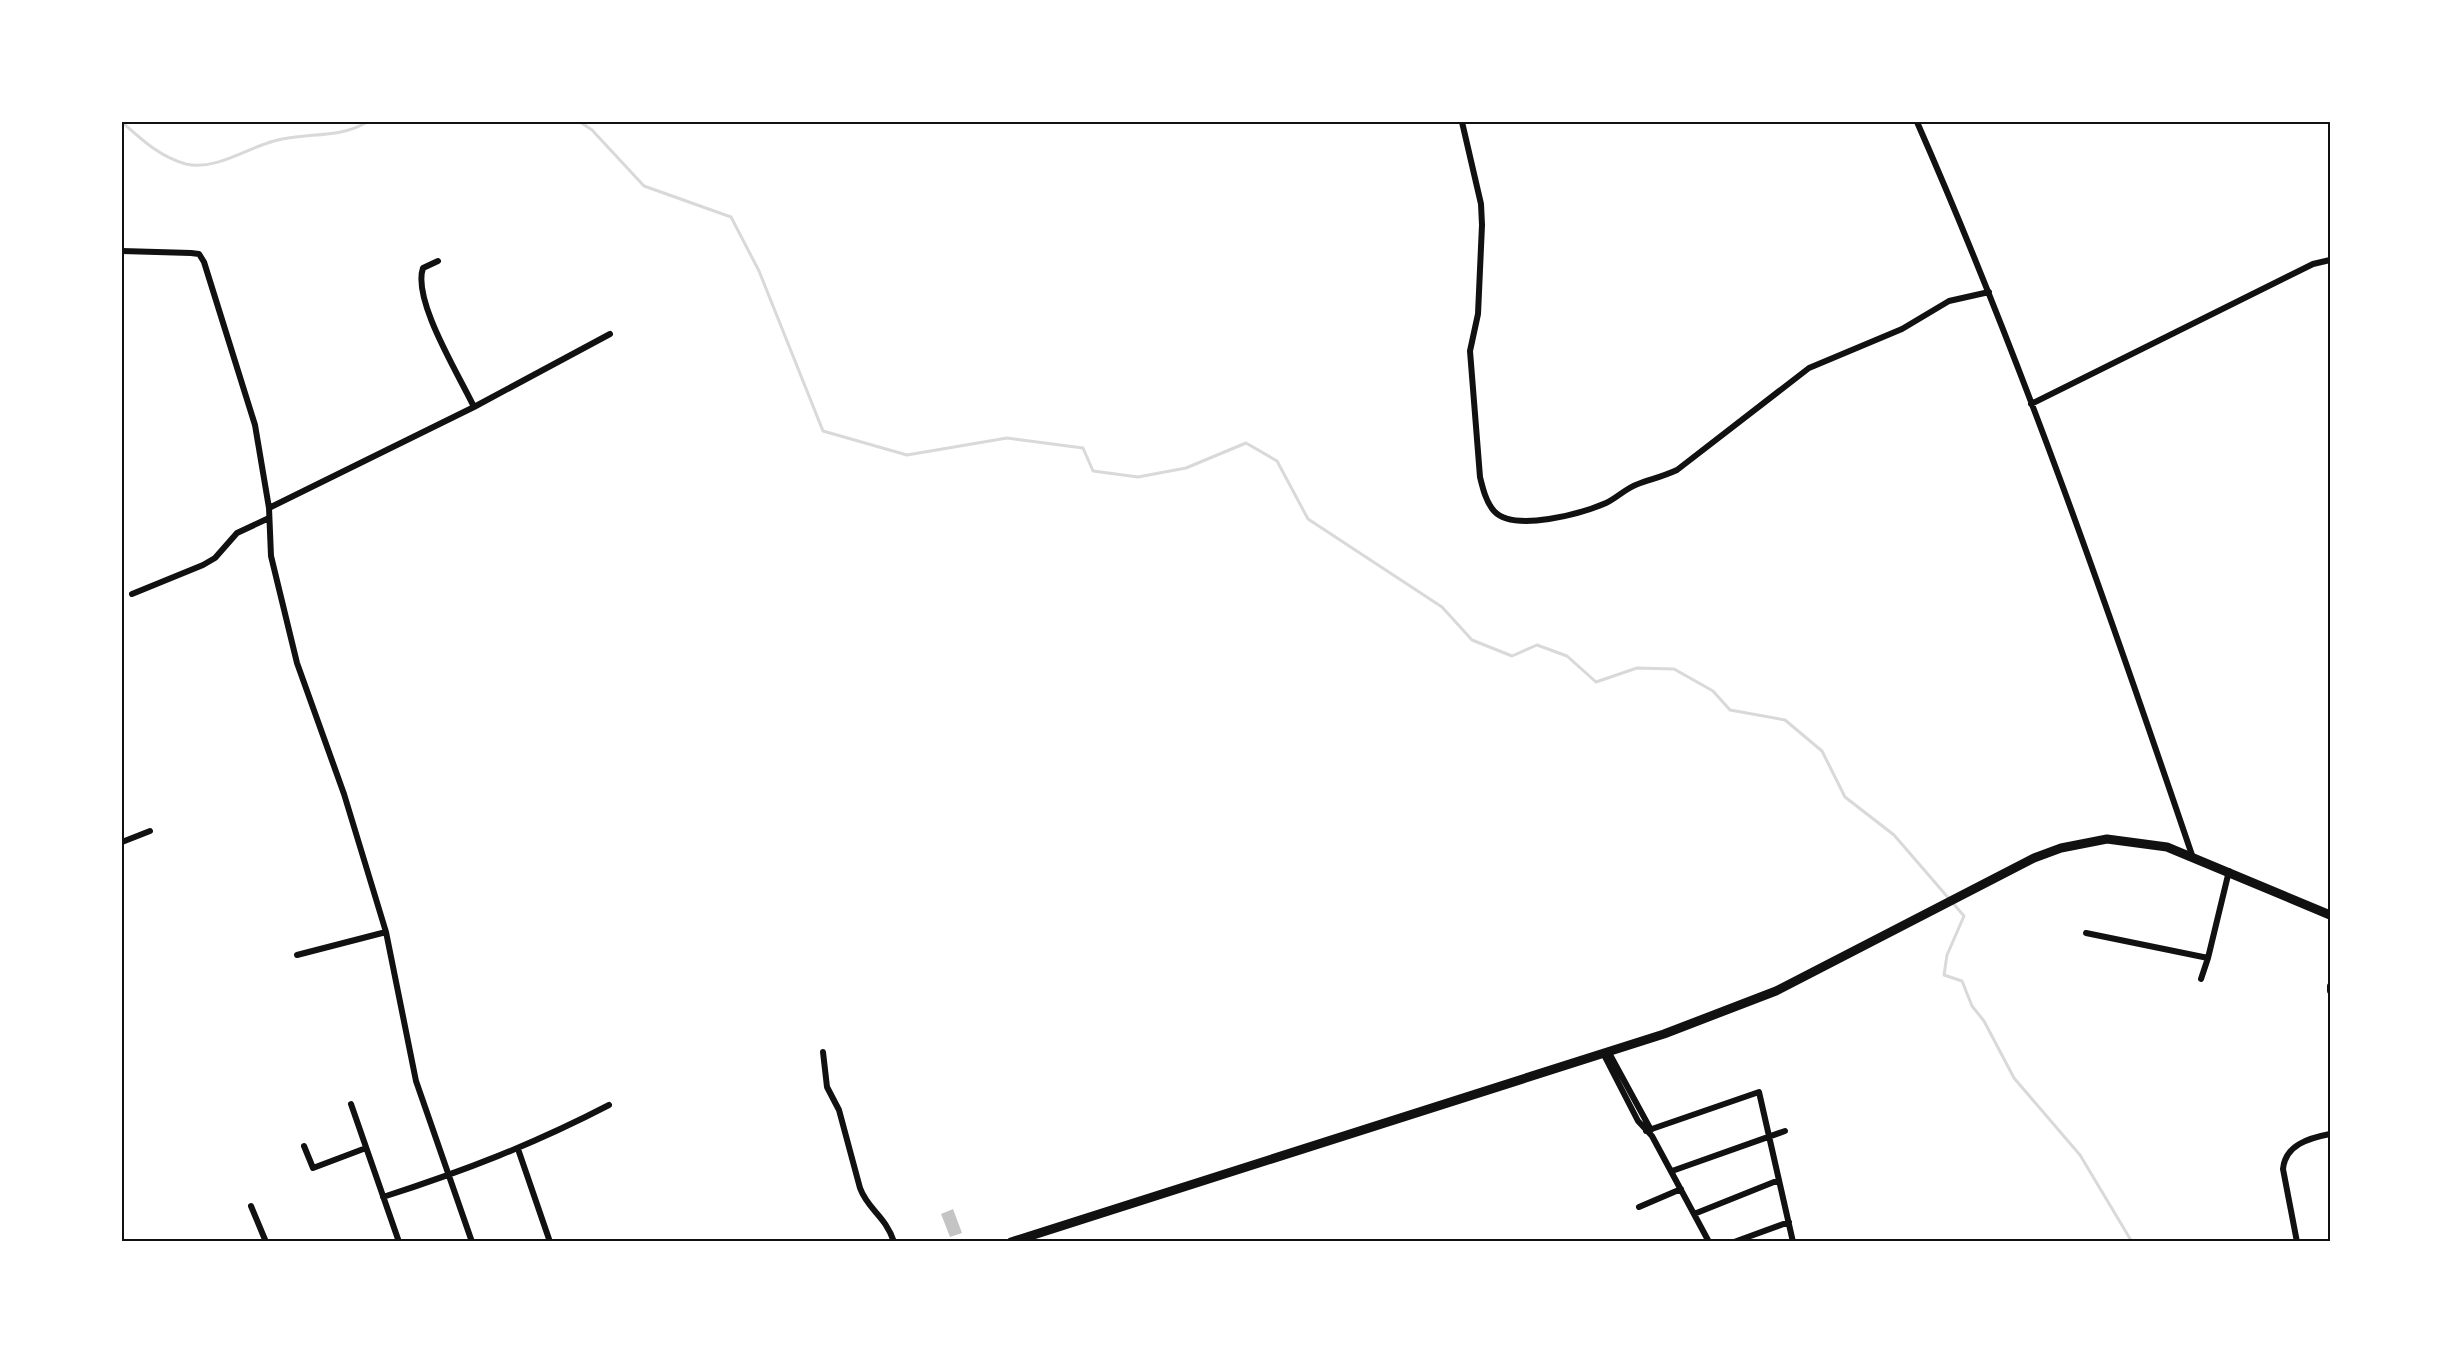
<svg xmlns="http://www.w3.org/2000/svg" width="2452" height="1363" viewBox="0 0 2452 1363" font-family="'Open Sans',sans-serif">
<style>
.lines{fill:none;stroke-linecap:round;stroke-linejoin:round}
.stream{stroke:#d9d9d9;stroke-width:3}
.building{fill:#c4c4c4}
.minor{stroke:#111;stroke-width:6}
.primary{stroke:#111;stroke-width:9}
.neatline{fill:none;stroke:#111;stroke-width:2}
</style>
<rect width="100%" height="100%" fill="#fff"/>
<g class="lines">
<path class="stream" d="M122 122C141 139 160 157 186 164 215 171 247 148 274 141 305 132 340 139 367 122
M580 122 592 130 644 186 731 217 759 271 823 431 907 455 1007 438 1083 448 1093 471 1138 477 1186 468 1246 443 1277 461 1308 519 1442 607 1472 640 1512 656 1537 645 1567 656 1596 682 1637 668 1674 669 1713 691 1730 710 1785 720 1822 751 1845 797 1894 835 1964 916 1947 955 1944 975 1962 981 1972 1006 1984 1021 2014 1078 2080 1155 2132 1242"/>
</g>
<path class="building" d="M953 1209 962 1233 950 1237 941 1214Z"/>
<g class="lines">
<path class="minor" d="M1462 122 1481 204 1482 225 1478 314 1470 351 1480 477C1483 489 1486 502 1494 511 1514 533 1583 513 1606 503 1617 498 1626 488 1638 484 1652 479 1664 476 1677 470L1809 368 1902 329 1949 301 1989 292
M1917 122C2022 361 2108 608 2192 855
M122 251 191 253 199 254 204 262 255 425 269 508 271 556 297 663 344 794 386 932 416 1081 472 1242
M438 261 423 268C412 300 459 375 474 407
M2031 404 2313 264 2330 260
M269 508 474 407 610 334
M132 594 203 565 215 558 237 533 269 518
M122 842 150 831
M2086 933 2208 958 2229 871
M297 955 386 932
M2201 979 2208 958
M2330 986V991
M1608 1051 1651 1130
M823 1052 827 1087 839 1110 860 1188C868 1210 885 1215 894 1242
M1603 1053 1638 1121 1652 1136 1709 1242
M351 1104 399 1242
M1646 1131 1759 1092 1793 1242
M304 1146 313 1168 366 1148
M518 1149 550 1242
M1672 1171 1785 1131
M383 1197C464 1171 534 1144 609 1105
M251 1206 266 1242
M1639 1207 1681 1189
M1694 1214 1779 1180
M1734 1242 1789 1222
M2297 1242 2283 1169C2285 1145 2309 1138 2330 1134"/>
<path class="primary" d="M1011 1242 1664 1034 1776 991 2034 858 2061 848 2107 839 2167 847 2330 915"/>
</g>
<rect width="2452" height="1363" fill="none" stroke="#ffffff" stroke-width="246"/>
<rect x="123" y="123" width="2206" height="1117" class="neatline"/>
</svg>
